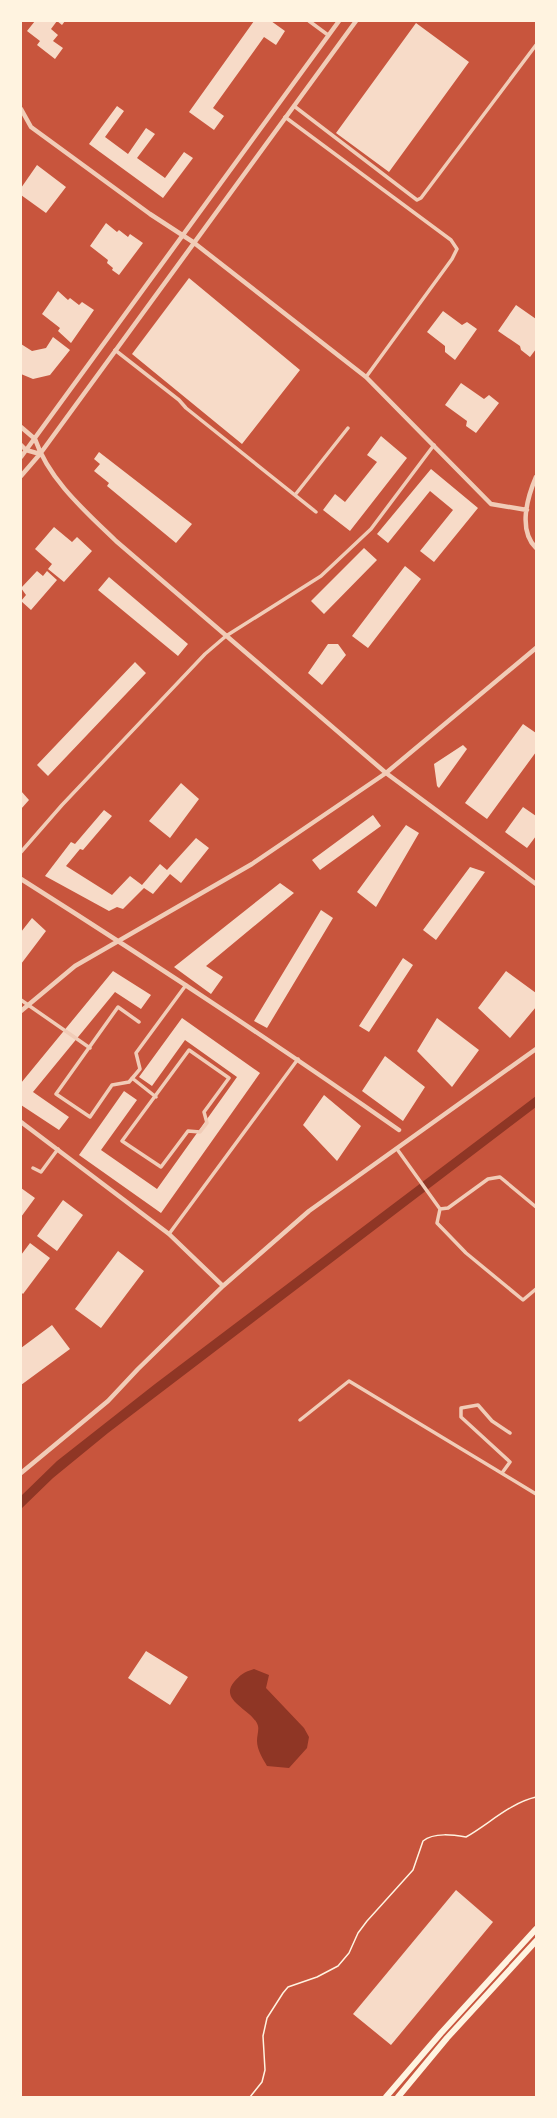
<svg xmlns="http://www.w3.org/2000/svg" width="557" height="2118" viewBox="0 0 557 2118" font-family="Rubik,sans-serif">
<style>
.water{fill:#8f3625}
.building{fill:#f7dbc8}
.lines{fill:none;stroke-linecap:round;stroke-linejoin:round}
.path{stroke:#fff3e0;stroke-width:1.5}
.minor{stroke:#f1ccb7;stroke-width:3.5}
.tertiary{stroke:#f1ccb7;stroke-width:4.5}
.primary{stroke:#fff3e0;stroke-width:6}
</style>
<rect width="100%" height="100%" fill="#c8553d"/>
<path class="water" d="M536 1096V1107L108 1433 53 1478 21 1509V1496L57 1461 155 1384Z
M254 1669 269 1675 266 1688 304 1728 309 1737 307 1748 289 1768 267 1766C263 1759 257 1750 257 1741 257 1736 259 1730 258 1726 254 1710 218 1701 234 1682 240 1675 244 1672 254 1669Z"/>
<path class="building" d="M35 21H65L62 25 57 21 51 29 58 35 53 41 63 48 55 59 37 45 40 41 27 31Z
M254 21H271L285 31 276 45 264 37 213 108 224 116 214 130 189 112Z
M416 23 469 62 389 172 336 133Z
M117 106 124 111 105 137 128 154 146 128 155 134 137 158 165 178 184 152 193 158 163 198 89 144Z
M37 165 66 187 46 213 21 195V188Z
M106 223 117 232 119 230 128 237 130 234 143 243 119 275 112 270 113 268 107 263 108 260 90 246Z
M189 278 300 370 242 444 132 354Z
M58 291 68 300 70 298 79 305 82 302 94 310 71 343 58 331 60 328 42 314Z
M516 305 536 319V349L530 357 521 350 520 346 498 331Z
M443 311 462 325 467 322 477 329 455 360 445 352V346L427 332Z
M53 337 70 350 50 375 33 379 21 374V344L32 351 46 348Z
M461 383 484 399 489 395 499 403 476 433 466 426 467 421 445 405Z
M381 436 407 458 350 531 323 510 335 494 345 502 377 462 367 455Z
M99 452 192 524 176 543 107 486 109 483 94 471 100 464 94 459Z
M431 469 478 508 434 562 420 551 453 510 430 491 388 543 377 534Z
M54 527 72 542 77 537 92 551 64 582 48 569 52 564 35 549Z
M364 548 377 560 324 614 311 601Z
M405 566 421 579 368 648 352 636Z
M37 571 43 576 47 571 57 580 31 610 21 601 26 595 21 588Z
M109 577 188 644 178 656 98 590Z
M328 644H338L346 655 322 685 308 673Z
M135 662 146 673 48 776 37 765Z
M523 724 536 733V752L487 819 465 803Z
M463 745 467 749 439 788 437 786 434 764Z
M181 783 199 799 170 838 149 821Z
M21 791 29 800 21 809Z
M523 807 536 816V836L527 848 505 832Z
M104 810 112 816 83 850 80 849 66 866 112 895 130 876 142 885 160 864 167 870 196 838 209 848 181 883 170 874 153 894 144 888 123 909 117 907 109 911 45 876 71 842 75 844Z
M373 815 381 826 320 870 312 860Z
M406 825 419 833 376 907 357 892Z
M470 867 485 872 436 940 423 930Z
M280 883 294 893 206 966 223 977 211 994 174 967Z
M321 910 333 918 267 1028 254 1021Z
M32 918 46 931 21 964V932Z
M403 958 413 965 369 1032 359 1026Z
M113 971 151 995 141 1009 115 992 33 1092 69 1117 59 1130 21 1105V1083Z
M506 971 536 993V1007L510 1038 478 1008Z
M182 1018 260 1073 161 1213 79 1155 124 1091 137 1100 101 1150 157 1189 237 1077 185 1040 152 1086 139 1077Z
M437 1018 479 1050 452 1087 417 1051Z
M385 1056 425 1087 403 1121 362 1091Z
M324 1095 361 1126 337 1161 303 1125Z
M21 1188 35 1198 21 1217Z
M63 1200 83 1215 57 1251 37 1236Z
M30 1243 50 1258 23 1294 21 1292V1255Z
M118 1251 144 1271 101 1328 75 1309Z
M52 1325 70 1349 21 1385V1348Z
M146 1651 188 1677 170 1705 128 1678Z
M456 1890 493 1922 391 2045 353 2014Z"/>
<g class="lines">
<path class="path" d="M250 2097 262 2082 265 2070 263 2036 267 2018 283 1993 288 1987 317 1977 338 1966 349 1953 358 1933 367 1921 413 1870 423 1841C434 1832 454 1835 466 1837 489 1824 510 1803 536 1797"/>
<path class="minor" d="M309 21 328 35
M294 106 417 200 421 198 536 45
M285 117 451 240 457 249 452 259 366 377
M115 350 179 400 186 408 316 512
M295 495 348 428
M21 852 62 805 205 654 226 636 321 576 371 529 434 445
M21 1000 90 1048
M139 1022 118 1007 56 1094 90 1117 112 1085 129 1082 140 1069 136 1053 186 985
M189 1050 229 1078 204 1112 207 1123 200 1132 188 1131 161 1167 122 1141Z
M132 1078 156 1097
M397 1149 440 1209 437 1223 466 1253 523 1300 536 1289
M33 1168 41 1172 58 1149
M440 1209 448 1208 488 1179 500 1177 536 1207
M169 1234 298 1059
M300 1420 349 1381 536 1494
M502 1473 510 1462 461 1417V1408L478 1405 492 1421 510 1433"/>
<path class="tertiary" d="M21 109 31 127 150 214 193 242 366 377 491 504 527 510
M21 427 35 439
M35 439C49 480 85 511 116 541L386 773 536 884
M21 445 26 450 40 454
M21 457 339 21
M21 476 40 454 356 21
M536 477C527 498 518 530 536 548
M21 879C149 960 275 1043 399 1130
M21 1011 75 966 252 864 386 773 536 648
M21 1122 169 1234 223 1286
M21 1473 108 1401 138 1369 223 1286 309 1211 536 1049"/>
<path class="primary" d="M386 2097 441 2033 536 1929
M398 2097 447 2038 536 1941"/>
</g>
<rect width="557" height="2118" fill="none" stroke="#fff3e0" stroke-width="44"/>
</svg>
